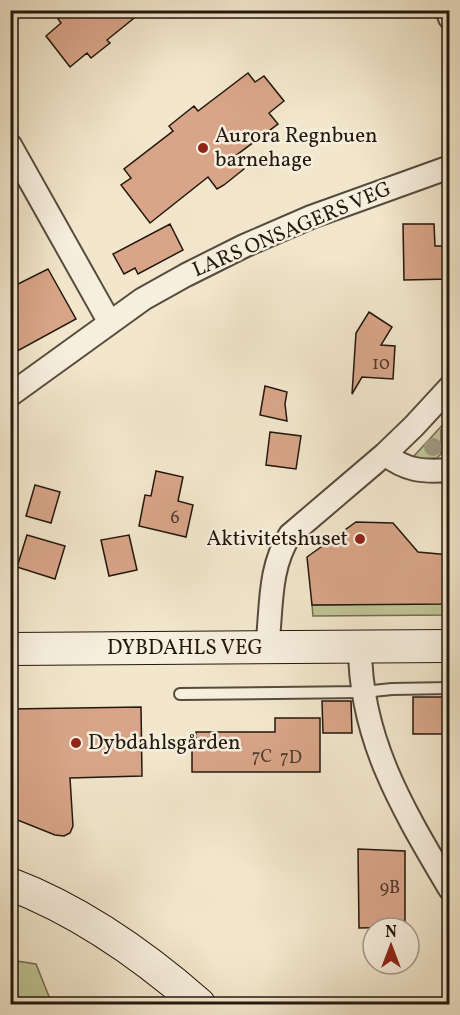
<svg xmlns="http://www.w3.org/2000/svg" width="460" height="1015" viewBox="0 0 460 1015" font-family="Vollkorn,serif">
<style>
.green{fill:#bfc494;stroke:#716e51;stroke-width:1.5}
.building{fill:#d8a588;stroke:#23170e;stroke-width:1.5}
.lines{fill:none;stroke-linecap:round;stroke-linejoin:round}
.service-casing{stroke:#574b3e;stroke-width:14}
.minor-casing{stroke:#574b3e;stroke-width:26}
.secondary-casing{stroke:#23170e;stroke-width:34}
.service{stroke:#f7efde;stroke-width:10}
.minor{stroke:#f7efde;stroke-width:22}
.secondary{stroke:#f7efde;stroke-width:32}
.tree{fill:#9e967d}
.poi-dot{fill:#8f2418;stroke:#f7efde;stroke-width:2}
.labels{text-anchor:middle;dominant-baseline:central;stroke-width:5;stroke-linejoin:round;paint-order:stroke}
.number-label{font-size:18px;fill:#503a2c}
.poi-label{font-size:21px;fill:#23170e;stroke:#f7efde;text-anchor:start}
.street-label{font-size:21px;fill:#23170e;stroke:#f7efde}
</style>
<rect width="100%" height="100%" fill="#f2e7cc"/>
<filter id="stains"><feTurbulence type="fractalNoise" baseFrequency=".00333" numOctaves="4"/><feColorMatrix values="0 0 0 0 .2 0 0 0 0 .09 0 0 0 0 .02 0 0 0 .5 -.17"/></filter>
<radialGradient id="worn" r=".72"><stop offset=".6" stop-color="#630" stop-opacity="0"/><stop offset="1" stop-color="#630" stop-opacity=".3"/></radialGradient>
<path class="green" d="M449 418V430H441V454L437 458 418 459 413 457Z
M449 603V615L313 616 312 605Z
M10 960 36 964 52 1004H11Z"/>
<path class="building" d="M69 10H144L107 40 110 43 91 58 87 53 70 67 46 36 61 23 58 19Z
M248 73 255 82 264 76 284 101 269 113 278 124 234 157 244 169 224 185 217 189 208 177 150 223 121 185 131 178 124 169 173 131 169 126 194 106 198 111Z
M170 224 183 250 138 274 135 268 124 274 113 254Z
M403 224H434L435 246H450V279L404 280Z
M48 269 76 319 10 355V288Z
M369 312 392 327 381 345 395 346 393 379 362 377 352 394 356 333Z
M265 386 287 392 285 404 287 421 260 415Z
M270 432 301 436 296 469 266 465Z
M156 471 183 477 178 501 193 505 186 537 139 526 145 495 151 496Z
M35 485 60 492 51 523 26 516Z
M356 522 393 523 418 552 450 555V604L312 605 307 557Z
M27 535 65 546 55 579 17 567Z
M129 535 137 570 109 576 101 540Z
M413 697H450V734H413Z
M322 701H351L352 733H323Z
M141 707 142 776 70 778 73 826 70 833 64 836 55 835 10 817V709Z
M275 718H320V772H192V740H196V732H275Z
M358 849 405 851V927L359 928Z"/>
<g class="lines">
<g class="service-casing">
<path id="service" d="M180 694 363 692 392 689 450 688"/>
</g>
<g class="minor-casing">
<path id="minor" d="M447 10 450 18
M10 145 110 323
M10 395 143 299 186 275 244 246 311 217 450 167
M385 454C406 471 423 472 450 470
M360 647C360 740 404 811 450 889
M267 648C272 609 268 568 290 535L385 454 414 426 450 387"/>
</g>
<g class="secondary-casing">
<path id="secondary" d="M10 649 450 646
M10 884C81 911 143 955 199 1004"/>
</g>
<use href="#service" class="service"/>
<use href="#minor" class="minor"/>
<use href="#secondary" class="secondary"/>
</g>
<circle class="tree" cx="433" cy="447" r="9"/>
<g class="poi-dot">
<circle cx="203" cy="148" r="6"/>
<circle cx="360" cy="539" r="6"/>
<circle cx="76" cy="743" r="6"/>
</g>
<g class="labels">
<g class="number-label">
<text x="381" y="364">10</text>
<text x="175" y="518">6</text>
<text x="262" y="757">7C</text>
<text x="291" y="758">7D</text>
<text x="390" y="888">9B</text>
</g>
<g class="poi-label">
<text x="215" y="136">Aurora Regnbuen<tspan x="215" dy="24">barnehage</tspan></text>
<text x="348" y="539" text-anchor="end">Aktivitetshuset</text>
<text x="88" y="743">Dybdahlsgården</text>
</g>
<g class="street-label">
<text transform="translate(292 230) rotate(-23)">LARS ONSAGERS VEG</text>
<text x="185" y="648">DYBDAHLS VEG</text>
</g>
</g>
<rect width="460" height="1015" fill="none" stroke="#f2e7cc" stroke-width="36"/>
<rect x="12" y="12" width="436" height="991" fill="none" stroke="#23170e" stroke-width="3"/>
<rect x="18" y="18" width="424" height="979" fill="none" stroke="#23170e" stroke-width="1.5"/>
<g transform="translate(391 946)"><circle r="28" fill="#f7efde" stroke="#a2998b" stroke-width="1.5"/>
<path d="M0-4.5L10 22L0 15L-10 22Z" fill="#8f2418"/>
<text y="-9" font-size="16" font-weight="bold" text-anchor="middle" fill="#23170e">N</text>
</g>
<rect width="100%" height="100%" filter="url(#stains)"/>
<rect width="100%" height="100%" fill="url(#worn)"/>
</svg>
